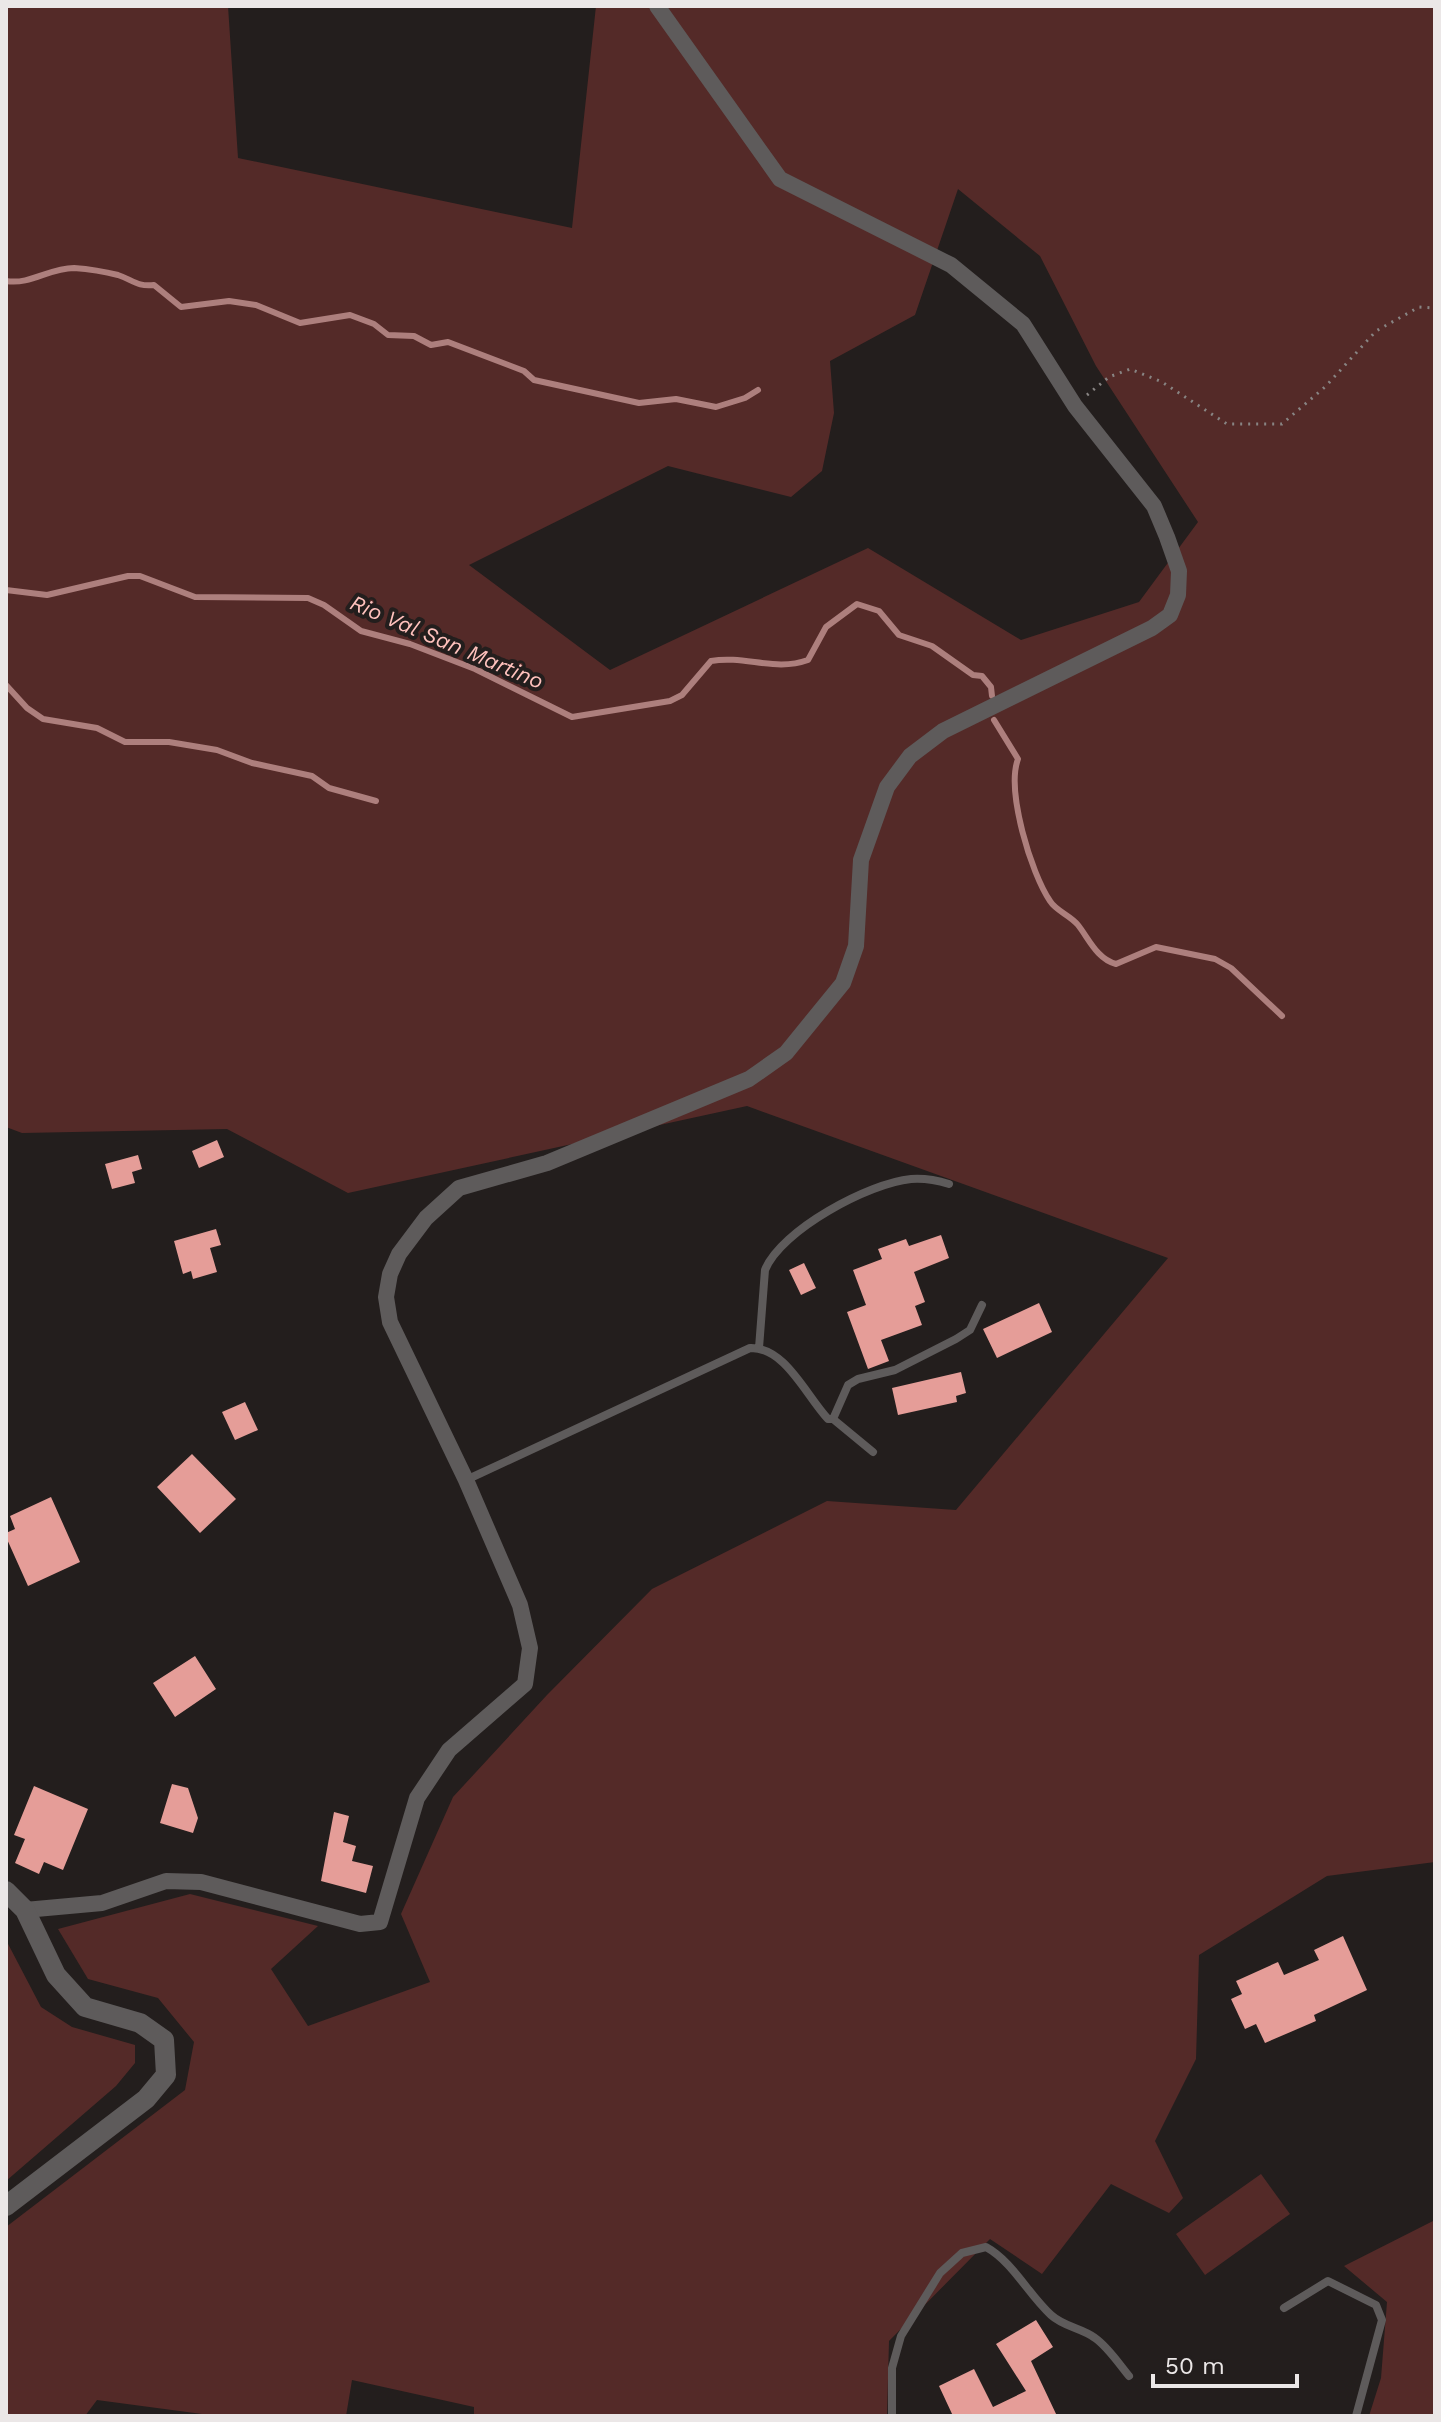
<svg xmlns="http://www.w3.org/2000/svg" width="1441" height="2422" viewBox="0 0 1441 2422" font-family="'Work Sans',sans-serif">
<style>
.green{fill:#542a28;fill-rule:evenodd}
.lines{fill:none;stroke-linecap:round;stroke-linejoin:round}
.stream{stroke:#ad7f7d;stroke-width:6}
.building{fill:#e59d98}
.path{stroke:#888483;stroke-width:3;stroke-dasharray:2 6;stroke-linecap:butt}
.service{stroke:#5e5b5b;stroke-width:8}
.minor{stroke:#5e5b5b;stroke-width:16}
.tertiary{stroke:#5e5b5b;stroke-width:20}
.labels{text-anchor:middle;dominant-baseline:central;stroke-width:8;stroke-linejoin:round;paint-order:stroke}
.water-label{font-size:22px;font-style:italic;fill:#ffc2bd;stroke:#231e1d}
</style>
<rect width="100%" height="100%" fill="#231e1d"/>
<path class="green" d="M6 6H228L238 158 572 228 596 6H1435V1862L1327 1876 1199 1955 1196 2059 1155 2141 1183 2198 1169 2213 1111 2184 1042 2274 990 2239 889 2341 887 2416H474V2407L352 2380 346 2416H217L97 2400 85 2416H6V2227L185 2090 194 2042 158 1998 88 1979 58 1929 190 1894 318 1926 271 1969 308 2026 430 1982 401 1914 453 1797 547 1695 652 1589 827 1501 956 1510 1168 1258 747 1106 348 1193 227 1129 22 1133 6 1127ZM958 189 1040 256 1096 366 1198 522 1139 602 1021 640 868 548 610 670 469 565 668 466 791 497 822 471 834 413 830 361 915 315Z
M6 1940 41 2007 72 2027 135 2045V2063L116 2086 6 2181Z
M1261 2174 1290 2214 1205 2275 1176 2234Z
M1435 2220V2416H1369L1381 2378 1387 2302 1344 2266Z"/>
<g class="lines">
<path class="stream" d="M6 281C31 285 49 268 74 268 87 269 106 272 118 275 133 280 137 287 154 285L181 307 229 301 256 305 300 323 350 315 374 324 388 335 414 336 431 345 448 342 524 371 534 380 639 403 676 399 716 407 745 398 758 390
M6 590 47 595 128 576H140L195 597 308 598 324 605 361 631 410 644 475 669 572 717 670 701 682 695 711 661C745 655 775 672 808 660L826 627 857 604 879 611 899 635 932 646 973 675 982 676 991 687 992 696
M6 685 27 708 43 719 97 728 125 742H169L217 750 252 763 312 776 329 788 376 801
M994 720 1018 759C1006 791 1031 873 1050 901 1056 911 1070 915 1078 925 1089 939 1097 959 1116 964L1156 947 1215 959 1231 968 1282 1016"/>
</g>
<path class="building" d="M217 1140 224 1157 199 1168 192 1151Z
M138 1155 142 1169 132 1172 135 1183 112 1189 105 1164Z
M216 1229 221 1245 210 1248 217 1272 193 1279 191 1271 183 1274 174 1241Z
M941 1235 949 1258 914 1272 925 1302 915 1306 922 1325 881 1340 889 1361 868 1369 847 1312 866 1305 853 1270 882 1259 878 1249 906 1239 909 1246Z
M804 1263 816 1288 801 1295 789 1270Z
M1039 1303 1052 1332 997 1358 983 1329Z
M961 1372 966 1393 956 1396 957 1402 898 1415 892 1388Z
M245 1402 258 1430 235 1440 222 1412Z
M192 1454 236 1499 200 1533 157 1487Z
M51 1497 80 1562 28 1586 6 1537V1533L15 1529 10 1516Z
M195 1656 216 1689 175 1717 153 1683Z
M172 1784 188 1788 198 1818 193 1833 160 1823Z
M34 1786 88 1809 63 1870 44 1862 39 1874 15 1863 25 1839 14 1835Z
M334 1812 349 1816 343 1842 356 1846 352 1861 373 1866 366 1893 321 1881Z
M1343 1936 1367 1990 1314 2015 1316 2021 1265 2043 1256 2024 1245 2029 1231 1999 1242 1994 1236 1981 1278 1962 1284 1975 1319 1960 1314 1950Z
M1036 2320 1053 2347 1031 2361 1057 2416H953L939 2386 974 2369 993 2407 1026 2391 996 2344Z"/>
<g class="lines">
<path class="path" d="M1087 395 1109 377 1130 369 1162 382 1227 424H1282L1326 386 1376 331 1419 307 1435 308"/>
<path class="service" d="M759 1348 765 1270C781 1230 869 1183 911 1179 924 1178 936 1180 949 1184
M833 1419 873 1452
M466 1480 750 1348C785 1347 805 1394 828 1419H833L848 1385 858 1379 895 1370 956 1339 970 1330 982 1305
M1284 2308 1328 2281 1376 2305 1382 2320 1356 2416
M892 2416V2368L901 2336 940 2273 962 2253 986 2247C1013 2262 1028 2294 1051 2315 1064 2327 1082 2328 1095 2338 1108 2347 1119 2364 1129 2376"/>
<path class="minor" d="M25 1910 102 1903 166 1881 201 1882 360 1924 380 1922 417 1798 449 1750 525 1684 530 1648 520 1605 466 1480 390 1322 386 1297 390 1274 399 1254 426 1218 459 1188 547 1163 749 1079 786 1053 843 983 856 946 861 860 887 787 910 756 943 731 1152 628 1170 615 1178 595 1179 571 1167 537 1154 506 1075 406 1023 324 951 265 780 179 657 6"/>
<path class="tertiary" d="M6 1891 25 1910 56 1975 85 2007 140 2023 164 2040 166 2075 146 2099 6 2206"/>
</g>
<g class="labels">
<g class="water-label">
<text transform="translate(447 642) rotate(23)">Rio Val San Martino</text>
</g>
</g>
<rect width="1441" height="2422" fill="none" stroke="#ebe7e7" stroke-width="16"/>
<path d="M1153 2374v12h144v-12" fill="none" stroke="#ebe7e7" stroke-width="4"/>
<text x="1165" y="2374" font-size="24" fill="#ebe7e7" stroke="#231e1d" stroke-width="6" paint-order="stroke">50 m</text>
</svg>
